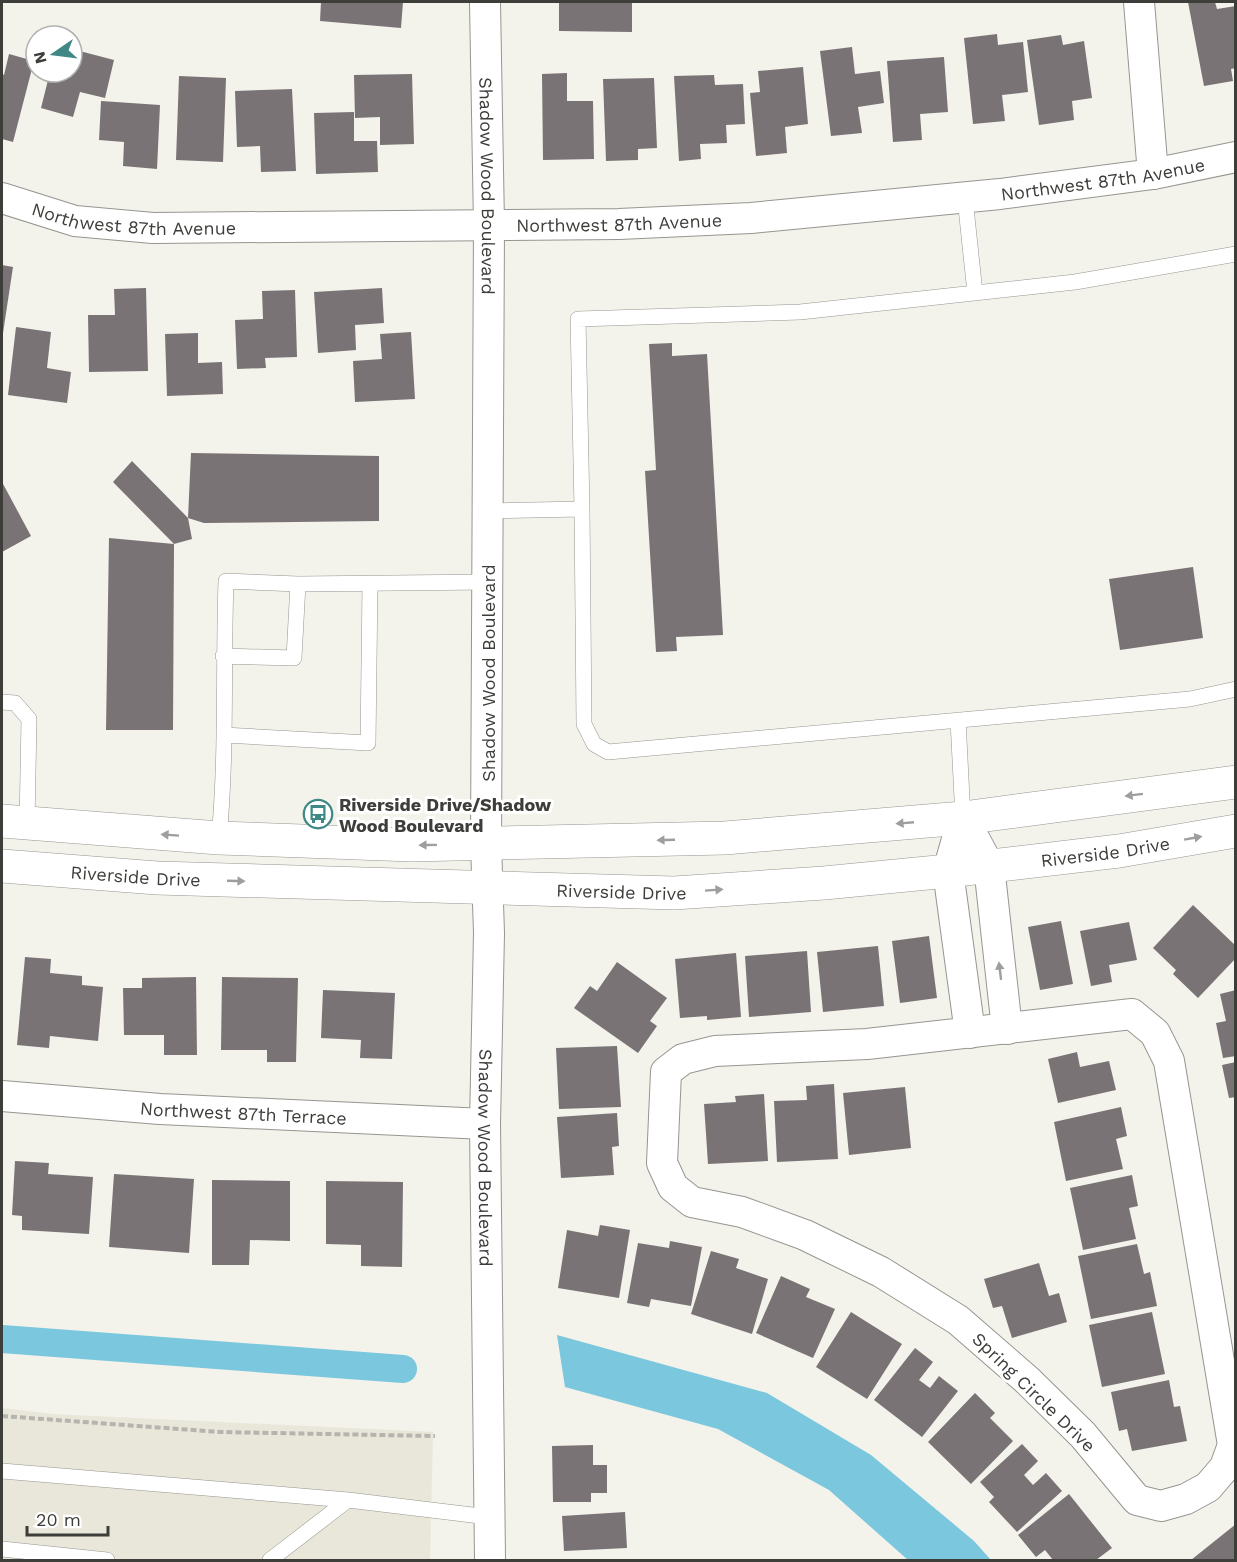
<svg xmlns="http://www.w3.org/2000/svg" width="1237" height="1562" viewBox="0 0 1237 1562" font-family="'Work Sans',sans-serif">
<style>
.built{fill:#e8e7d9}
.water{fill:#7ac7de}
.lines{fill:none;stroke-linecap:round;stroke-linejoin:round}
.canal{stroke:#7ac7de;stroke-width:28}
.building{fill:#7a7376}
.service-casing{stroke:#979590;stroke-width:16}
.minor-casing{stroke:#979590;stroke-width:32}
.tertiary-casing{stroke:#979590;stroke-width:34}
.path{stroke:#b5b4ae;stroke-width:4;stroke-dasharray:6 3;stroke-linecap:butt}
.service{stroke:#fff;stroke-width:15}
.minor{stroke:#fff;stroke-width:30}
.tertiary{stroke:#fff;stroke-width:33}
.oneway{fill:#9e9e9c}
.labels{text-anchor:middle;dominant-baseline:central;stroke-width:6;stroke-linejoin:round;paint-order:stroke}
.street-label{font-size:18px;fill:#3d3d3a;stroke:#fff}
.poi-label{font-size:18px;font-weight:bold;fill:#3d3d3a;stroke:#fff;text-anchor:start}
</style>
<rect width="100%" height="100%" fill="#f3f2eb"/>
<path class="built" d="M2 1408 52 1414 433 1432 430 1560H2Z"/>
<path class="water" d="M557 1335 767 1393 871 1455 974 1541 991 1560H908L829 1490 718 1429 565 1387Z"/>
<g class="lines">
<path class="canal" d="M2 1339 403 1369"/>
</g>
<path class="building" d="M321 2H403L401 28 320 21Z
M559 2H632V32L559 31Z
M1188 2H1215L1217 9 1236 6V68L1231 69 1233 81 1204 86Z
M997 34 998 45 1023 42 1028 92 1002 95 1005 121 973 124 964 38Z
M1061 35 1063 45 1084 41 1092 98 1072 101 1074 120 1039 125 1027 40Z
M852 47 855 74 880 71 884 103 858 107 862 133 831 136 820 51Z
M72 49 114 60 105 98 80 92 73 117 41 108 50 72H72Z
M9 54 34 61 13 142 2 139V74L4 75Z
M944 57 948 112 920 114 922 140 893 142 887 61Z
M803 67 808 124 785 127 787 153 756 156 750 93 760 92 758 71Z
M567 73V101H593L594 159 543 160 542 74Z
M412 74 414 144 380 145V117L355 118 354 75Z
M714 75 715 85 743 84 745 124 726 125 727 143 700 144 701 159 679 161 674 76Z
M179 76 226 78 223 162 176 160Z
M654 78 657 148 638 149V160L606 161 603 79Z
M292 89 296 171 261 172 260 146 237 147 235 91Z
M101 101 160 105 157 169 123 166 124 142 99 140Z
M354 112V141H377L378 172 316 174 314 113Z
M2 265 13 267 3 333 2 332Z
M146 288 148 371 89 372 88 315H115L114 289Z
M382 288 384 323 355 325 356 350 318 353 314 292Z
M295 290 297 357 265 358 266 368 237 369 235 320 263 319 262 291Z
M16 327 51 332 47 368 71 372 67 403 8 395Z
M411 332 415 399 355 402 353 361 382 359 380 334Z
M198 333V363L222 362 223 394 167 396 165 334Z
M672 343V356L707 354 723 635 676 637 677 651 656 652 645 471 656 470 649 344Z
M191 453 379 456V521L204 523 188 518 192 539 174 544 113 482 132 461 188 518Z
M2 482 31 536 2 552Z
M109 538 174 544 173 730H106Z
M1193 567 1203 638 1120 650 1109 579Z
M1193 905 1236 946V958L1198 998 1173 974 1176 970 1153 948Z
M1061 921 1073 984 1040 990 1028 927Z
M1129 922 1137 960 1109 965 1112 982 1091 986 1080 931Z
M929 936 937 998 900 1003 892 941Z
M878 946 884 1006 823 1012 817 952Z
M807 951 811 1012 749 1017 745 956Z
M736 953 741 1017 707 1020V1016L680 1018 675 959Z
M25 957 51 959 50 973 82 976V985L103 987 98 1041 50 1036 49 1048 17 1045Z
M617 962 667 998 650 1021 657 1026 638 1053 574 1008 590 986 597 991Z
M196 977 197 1055H164V1035H124L123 988H142V978Z
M222 977 298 978 296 1062H267V1050H221Z
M323 990 395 993 392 1059 360 1058 361 1040 321 1038Z
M1236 990V1056L1223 1058 1216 1023 1226 1021 1220 994Z
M617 1046 621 1107 559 1109 556 1048Z
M1077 1052 1080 1067 1109 1061 1116 1090 1058 1103 1048 1059Z
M1236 1062V1097L1229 1098 1222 1065Z
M834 1084 838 1159 777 1162 774 1101 807 1100 806 1086Z
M905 1087 911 1148 849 1155 843 1093Z
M764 1094 768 1161 708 1164 704 1104 736 1102 735 1096Z
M1121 1107 1127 1136 1116 1139 1123 1169 1066 1181 1054 1122Z
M617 1113 619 1146 612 1147 614 1175 561 1178 557 1117Z
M15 1161 49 1163 48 1174 93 1177 89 1234 22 1230V1216L12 1215Z
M114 1174 194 1179 189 1253 109 1247Z
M1132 1175 1138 1206 1129 1208 1136 1239 1083 1250 1070 1188Z
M212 1180 290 1181V1241L250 1240 249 1265H212Z
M326 1181 403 1182 402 1267 361 1266V1245L326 1244Z
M600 1225 630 1230 619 1298 558 1288 567 1230 598 1236Z
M670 1241 702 1247 691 1306 651 1299 649 1307 627 1303 638 1243 669 1248Z
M1137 1244 1144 1274 1150 1272 1157 1306 1091 1319 1078 1256Z
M711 1251 739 1259 736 1268 768 1279 752 1334 691 1314Z
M1039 1263 1049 1296 1059 1293 1067 1322 1012 1338 1002 1306 993 1308 984 1279Z
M781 1276 810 1289 806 1297 835 1309 813 1358 756 1333Z
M851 1312 902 1344 867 1399 816 1367Z
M1152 1312 1165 1374 1102 1387 1089 1325Z
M915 1348 933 1362 919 1380 930 1388 939 1376 958 1391 922 1437 874 1400Z
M1169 1380 1174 1407 1180 1406 1187 1441 1132 1451 1127 1429 1119 1431 1111 1392Z
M975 1393 995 1413 990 1418 1013 1441 971 1484 928 1442Z
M1022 1444 1038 1461 1024 1475 1033 1485 1046 1473 1062 1491 1017 1532 989 1502 994 1497 980 1482Z
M593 1445V1465H607V1493H591V1502H553L552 1446Z
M1069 1494 1112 1548 1096 1560H1053L1045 1550 1036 1557 1018 1535Z
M625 1512 627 1548 564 1551 562 1516Z
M1236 1524V1560H1191Z"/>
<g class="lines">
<g class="service-casing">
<path id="service" d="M965 198 975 293
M1236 254 1075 282 800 312 578 319 582 509 584 724 594 744 608 752 1190 699 1236 689
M488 511 582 509
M223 656 294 658 298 584
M2 702 15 703 29 719 27 825
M958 720 963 818
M224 735 368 743 370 584
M219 838C227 753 223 667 226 581L298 584 488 582
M2 1471 348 1500 489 1517
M2 1549 107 1560
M270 1560 348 1500"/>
</g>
<g class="minor-casing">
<g id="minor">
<path id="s1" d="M485 2 489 225 486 844 489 933 485 1124 490 1560"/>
<path d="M1139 2 1153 174"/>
<path id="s2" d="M2 198 75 221 153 228 619 224 751 218 1000 194 1153 174 1236 157"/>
<path d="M963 818 989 866 1007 1029"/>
<path d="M963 818 948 871 970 1033"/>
<path d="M1132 1014 1155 1033 1169 1061 1233 1445 1225 1467 1208 1487 1186 1499 1161 1506 1137 1500 1083 1435 1027 1380 958 1320 881 1272 805 1235 742 1212 692 1202 673 1187 662 1163 666 1072 683 1059 715 1051 867 1044Z"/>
<path id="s3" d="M2 1096 160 1109 485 1124"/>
</g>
</g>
<g class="tertiary-casing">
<g id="tertiary">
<path d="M2 821 219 838 412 845 725 838 963 818 1236 782"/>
<path id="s4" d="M2 866 157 878 674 893 824 883 948 871 1119 851 1236 831"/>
</g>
</g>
<path class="path" d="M2 1416 220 1432 435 1436"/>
<use href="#service" class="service"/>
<use href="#minor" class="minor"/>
<use href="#tertiary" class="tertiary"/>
</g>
<defs><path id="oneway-solid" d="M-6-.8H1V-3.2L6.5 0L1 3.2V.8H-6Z" transform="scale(1.5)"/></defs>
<g class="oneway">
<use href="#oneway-solid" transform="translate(1134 795) rotate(173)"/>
<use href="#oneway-solid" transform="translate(905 823) rotate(175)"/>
<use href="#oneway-solid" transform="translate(170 835) rotate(-176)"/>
<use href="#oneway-solid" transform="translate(1193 838) rotate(-10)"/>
<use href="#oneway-solid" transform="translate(666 840) rotate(178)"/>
<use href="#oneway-solid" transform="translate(428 845) rotate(179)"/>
<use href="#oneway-solid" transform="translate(236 881) rotate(2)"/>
<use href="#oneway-solid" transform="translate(714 890) rotate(-4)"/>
<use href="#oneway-solid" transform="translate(1000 971) rotate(-97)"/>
</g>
<defs>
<g id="bus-ring" transform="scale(1.5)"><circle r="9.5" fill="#fff" stroke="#408886" stroke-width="1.5"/><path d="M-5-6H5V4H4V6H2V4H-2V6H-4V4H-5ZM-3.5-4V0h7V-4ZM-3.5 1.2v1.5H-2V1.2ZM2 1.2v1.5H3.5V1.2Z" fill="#408886"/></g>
</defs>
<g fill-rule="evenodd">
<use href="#bus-ring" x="318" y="814"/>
</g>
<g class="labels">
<g class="street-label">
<text stroke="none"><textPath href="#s2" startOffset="1107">Northwest 87th Avenue</textPath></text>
<text stroke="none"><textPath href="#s1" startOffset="184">Shadow Wood Boulevard</textPath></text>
<text stroke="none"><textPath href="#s2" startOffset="135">Northwest 87th Avenue</textPath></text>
<text stroke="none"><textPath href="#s2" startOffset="621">Northwest 87th Avenue</textPath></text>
<text transform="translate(488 673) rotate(-90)">Shadow Wood Boulevard</text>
<text stroke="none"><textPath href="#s4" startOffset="1106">Riverside Drive</textPath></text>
<text stroke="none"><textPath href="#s4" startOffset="134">Riverside Drive</textPath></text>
<text stroke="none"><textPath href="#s4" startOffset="620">Riverside Drive</textPath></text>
<text stroke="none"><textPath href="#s3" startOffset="242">Northwest 87th Terrace</textPath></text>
<text stroke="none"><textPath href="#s1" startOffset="1156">Shadow Wood Boulevard</textPath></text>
<text transform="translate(1034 1392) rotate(44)">Spring Circle Drive</text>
</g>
<g class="poi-label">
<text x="339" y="804">Riverside Drive/Shadow<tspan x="339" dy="21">Wood Boulevard</tspan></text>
</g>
</g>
<rect width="1237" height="1562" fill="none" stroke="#3d3d3a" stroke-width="6"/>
<g transform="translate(54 54) rotate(256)"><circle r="28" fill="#ffffff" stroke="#b1b1b0" stroke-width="1.5"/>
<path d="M0-4.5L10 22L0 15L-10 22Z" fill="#408886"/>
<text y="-9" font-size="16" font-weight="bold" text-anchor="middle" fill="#3d3d3a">N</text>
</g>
<path d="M27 1526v9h81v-9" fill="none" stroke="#3d3d3a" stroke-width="3"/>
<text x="36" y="1526" font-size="18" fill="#3d3d3a" stroke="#ffffff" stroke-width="4.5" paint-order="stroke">20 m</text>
</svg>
